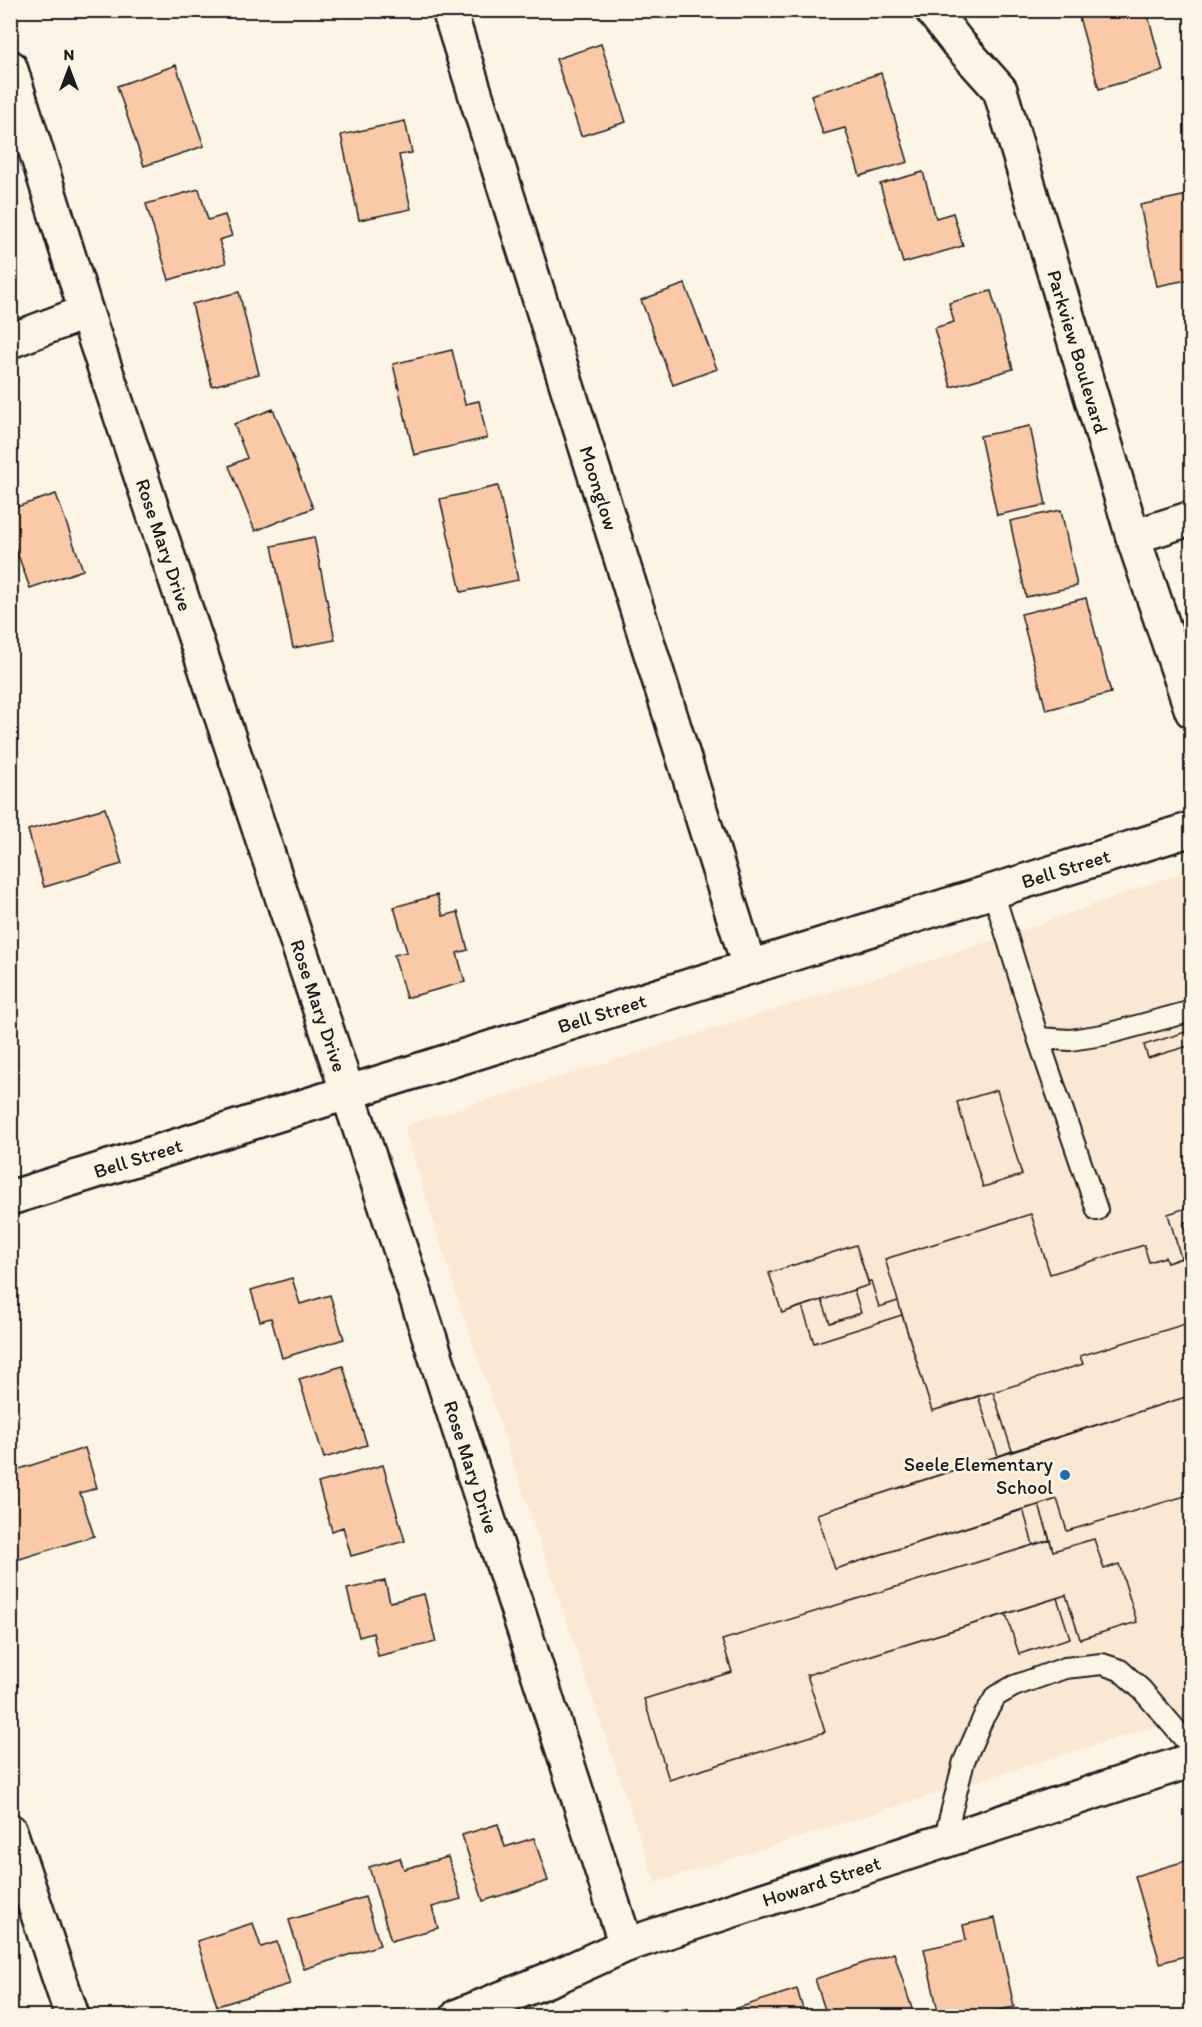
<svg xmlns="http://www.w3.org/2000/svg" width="1202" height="2027" viewBox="0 0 1202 2027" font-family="Itim,sans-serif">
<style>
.built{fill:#fbe8d3}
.building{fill:#f9c9a8;stroke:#1c1c1c;stroke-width:1.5;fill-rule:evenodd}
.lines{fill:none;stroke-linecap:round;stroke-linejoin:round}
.service-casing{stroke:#1c1c1c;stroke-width:24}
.minor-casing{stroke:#1c1c1c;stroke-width:38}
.service{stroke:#fcf5e5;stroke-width:20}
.minor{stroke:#fcf5e5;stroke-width:33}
.poi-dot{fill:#1f6fb2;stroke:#fcf5e5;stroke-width:2}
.labels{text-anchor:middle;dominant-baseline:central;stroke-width:5;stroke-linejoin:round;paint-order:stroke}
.street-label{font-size:20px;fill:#1c1c1c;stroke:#fcf5e5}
.poi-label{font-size:20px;fill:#1c1c1c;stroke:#fcf5e5;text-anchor:end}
</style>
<rect width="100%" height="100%" fill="#fcf5e5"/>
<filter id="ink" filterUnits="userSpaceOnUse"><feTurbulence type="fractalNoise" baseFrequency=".0167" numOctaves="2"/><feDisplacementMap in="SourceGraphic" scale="12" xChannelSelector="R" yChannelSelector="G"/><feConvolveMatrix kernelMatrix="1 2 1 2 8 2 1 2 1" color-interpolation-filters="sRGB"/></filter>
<g filter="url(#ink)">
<path class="built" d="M1191 869V1716L938 1793 655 1883 456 1294 404 1126 923 963 1037 925Z"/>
<path class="building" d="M1077 10H1122L1125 18 1147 12 1163 71 1099 89Z
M601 44 626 122 581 136 556 59Z
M176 65 204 146 144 166 117 86Z
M881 73 908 162 860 176 845 128 823 134 811 95Z
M405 121 412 153 399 155 411 209 359 220 341 135Z
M923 172 936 218 953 213 963 246 903 263 880 184Z
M199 189 208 220 225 215 232 236 219 240 226 263 169 280 146 204Z
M1192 194V279L1157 286 1140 205Z
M685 284 717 369 673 385 641 300Z
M991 291 1013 369 951 387 934 328 954 322 949 303Z
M239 292 259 374 212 386 192 304Z
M452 350 465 404 479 401 487 438 414 455 393 364Z
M273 409 313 508 255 531 229 466 247 458 234 424Z
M1030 426 1046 505 997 515 980 436Z
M498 486 518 580 461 592 440 499Z
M56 494 83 570 30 588 10 533V509Z
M1061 510 1077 586 1026 597 1010 521Z
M314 537 335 640 293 648 272 546Z
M1086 598 1111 693 1046 710 1021 614Z
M105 808 122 864 44 887 28 830Z
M437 895 443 916 458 912 468 950 457 953 465 982 406 998 394 955 407 952 394 907Z
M1192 1030V1045L1148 1058 1144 1045Z
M1192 1030V1045L1148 1058 1144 1045Z
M997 1090 1022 1175 983 1187 957 1102Z
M997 1090 1022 1175 983 1187 957 1102Z
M1192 1206V1220L1184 1223 1185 1228 1192 1226V1322L1080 1356 1083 1364 993 1392 1012 1451 1192 1395V1494L1067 1531 1057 1499 1039 1505 1053 1551 1094 1539 1104 1569 1119 1564 1137 1622 1080 1639 1066 1595 1057 1598 1070 1638 1019 1654 1006 1614 807 1675 825 1732 669 1780 644 1699 732 1672 722 1640 1033 1545 1023 1509 835 1569 817 1514 998 1456 978 1396 932 1411 902 1315 814 1343 802 1306 782 1313 769 1273 856 1245 868 1281H871L879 1307 898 1301 885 1259 1031 1214 1050 1274 1144 1245 1149 1262 1165 1257 1167 1263 1181 1258 1168 1214ZM854 1290 861 1313 830 1323 822 1300Z
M1192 1206V1220L1184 1223 1192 1255 1181 1258 1168 1214Z
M1031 1214 1050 1274 1144 1245 1149 1262 1165 1257 1167 1263 1192 1255V1322L1080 1356 1083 1364 932 1411 885 1259Z
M1192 1226V1249L1185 1228Z
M856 1245 869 1285 782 1313 769 1273Z
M292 1278 300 1304 330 1295 344 1339 282 1358 271 1318 260 1321 251 1290Z
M868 1281H871L879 1307 898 1301 902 1315 814 1343 802 1306 822 1300 830 1323 861 1313 854 1290 869 1285Z
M343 1366 367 1445 324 1458 299 1379Z
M993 1392 1012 1451 998 1456 978 1396Z
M1192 1395V1494L1067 1531 1057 1499 835 1569 817 1514Z
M10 1423 19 1449 10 1452Z
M85 1448 97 1488 80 1493 94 1536 10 1562V1530L14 1529 10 1517V1472Z
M383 1465 405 1541 351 1556 343 1527 332 1531 318 1483Z
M1039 1505 1050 1540 1033 1545 1023 1509Z
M1094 1539 1104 1569 1119 1564 1137 1622 1080 1639 1066 1595 807 1675 825 1732 669 1780 644 1699 732 1672 722 1640 1050 1540 1053 1551Z
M385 1581 390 1602 424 1594 436 1642 378 1656 373 1633 359 1637 347 1589Z
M1057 1598 1070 1638 1019 1654 1006 1614Z
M498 1824 505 1847 534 1838 548 1881 483 1901 462 1835Z
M448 1857 461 1899 432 1907 438 1928 391 1941 369 1867 400 1858 404 1869Z
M1192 1859V1954L1160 1963 1135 1876Z
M365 1897 380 1945 304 1969 289 1920Z
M995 1918 1014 2007 971 2016H939L924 1949 966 1940 963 1925Z
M253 1923 261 1947 277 1942 290 1984 217 2006 197 1941Z
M894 1953 914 2015 827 2016 815 1979Z
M797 1989 805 2016H720L719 2014Z"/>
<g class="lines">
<g class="service-casing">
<path id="service" d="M993 891 1038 1038 1070 1040 1103 1035 1192 1011
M1038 1038 1097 1210
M944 1841 964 1761 984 1716 996 1696 1014 1686 1065 1668 1102 1664 1120 1670 1142 1690 1192 1748"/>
</g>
<g class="minor-casing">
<g id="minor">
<path id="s1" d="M449 10 749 966"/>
<path id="s2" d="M932 10 957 42 1000 90 1133 537 1192 711"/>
<path id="s3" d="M10 67 86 312 420 1308 626 1945"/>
<path d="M10 341 86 312"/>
<path d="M1133 537 1192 518"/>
<path id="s4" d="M10 1198 1192 829"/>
<path d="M10 1831 72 2016"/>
<path id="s5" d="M458 2016 560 1975 626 1945 1192 1760"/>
</g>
</g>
<use href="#service" class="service"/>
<use href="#minor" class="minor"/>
</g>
</g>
<circle class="poi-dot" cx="1065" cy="1475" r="6"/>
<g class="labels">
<g class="street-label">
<text stroke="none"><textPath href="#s2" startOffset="378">Parkview Boulevard</textPath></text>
<text stroke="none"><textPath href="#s1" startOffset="501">Moonglow</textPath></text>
<text stroke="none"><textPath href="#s3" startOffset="502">Rose Mary Drive</textPath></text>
<text stroke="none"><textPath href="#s4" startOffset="1106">Bell Street</textPath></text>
<text stroke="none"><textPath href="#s3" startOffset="988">Rose Mary Drive</textPath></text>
<text stroke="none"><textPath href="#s4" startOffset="620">Bell Street</textPath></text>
<text stroke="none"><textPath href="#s4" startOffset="134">Bell Street</textPath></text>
<text stroke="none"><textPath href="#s3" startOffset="1474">Rose Mary Drive</textPath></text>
<text stroke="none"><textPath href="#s5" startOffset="388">Howard Street</textPath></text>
</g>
<g class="poi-label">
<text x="1053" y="1464">Seele Elementary<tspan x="1053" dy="23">School</tspan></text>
</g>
</g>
<rect width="1202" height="2027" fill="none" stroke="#fcf5e5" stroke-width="36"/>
<rect x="18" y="18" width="1166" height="1991" fill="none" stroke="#1c1c1c" stroke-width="2" filter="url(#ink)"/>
<g transform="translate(69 69)" stroke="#fcf5e5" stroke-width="4.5" paint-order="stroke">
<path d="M0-4.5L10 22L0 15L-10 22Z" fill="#1c1c1c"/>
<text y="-9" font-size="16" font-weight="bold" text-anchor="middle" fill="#1c1c1c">N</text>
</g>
</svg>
